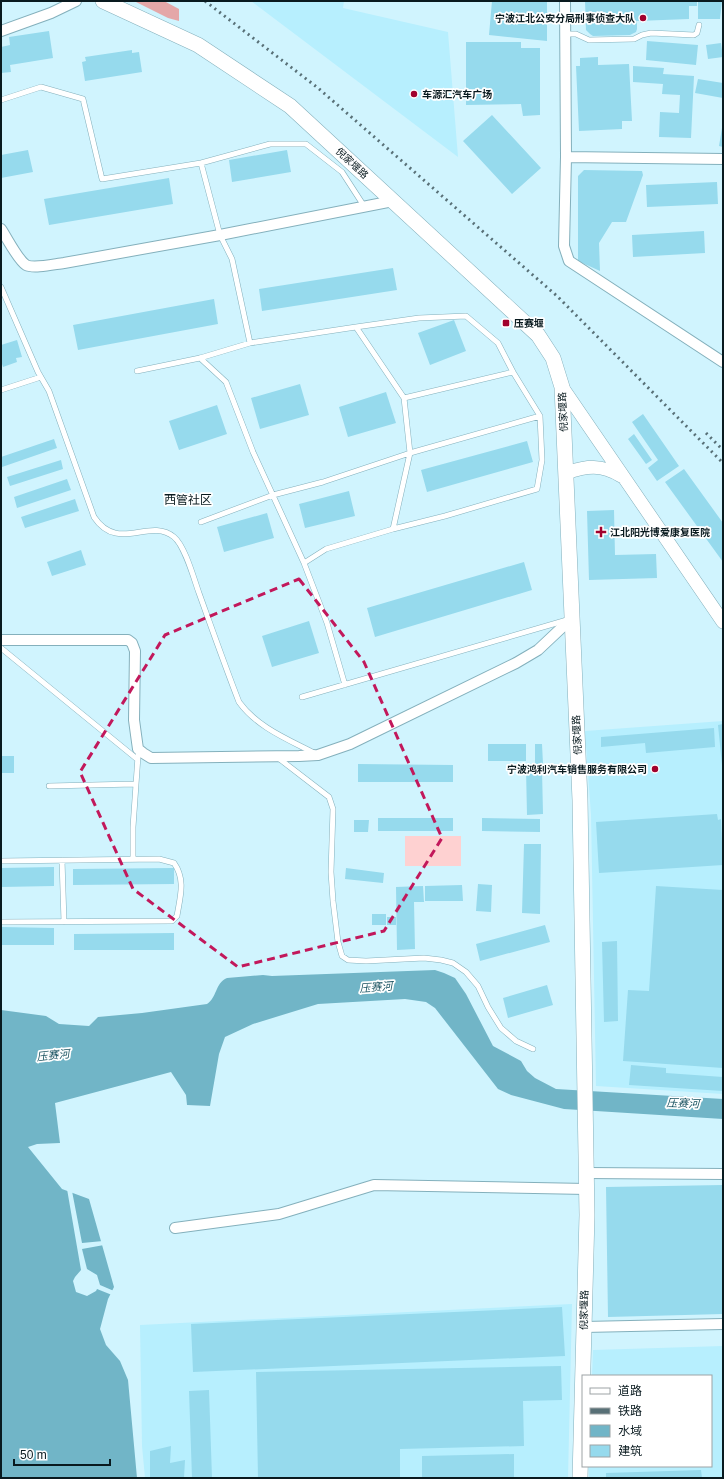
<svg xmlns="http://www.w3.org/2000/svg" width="724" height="1479" viewBox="0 0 724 1479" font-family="Arial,'Noto Sans SC',sans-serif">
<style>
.built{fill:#b7effe}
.green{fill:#fed1d1}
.forest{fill:#e4a7a8}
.water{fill:#71b5c7}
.pier{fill:#d0f4fe}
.building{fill:#96daed}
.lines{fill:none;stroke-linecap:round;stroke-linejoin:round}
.service-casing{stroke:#84b0bc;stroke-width:6}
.minor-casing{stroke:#84b0bc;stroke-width:12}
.tertiary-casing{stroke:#84b0bc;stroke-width:14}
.secondary-casing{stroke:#84b0bc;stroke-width:16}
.service{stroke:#fff;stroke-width:5}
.minor{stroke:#fff;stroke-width:10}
.tertiary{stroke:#fff;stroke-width:13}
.secondary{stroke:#fff;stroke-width:15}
.rail{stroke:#587077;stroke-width:3;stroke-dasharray:2 4;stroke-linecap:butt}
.marked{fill:none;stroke:#c2185b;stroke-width:3;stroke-dasharray:8 5;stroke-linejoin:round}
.poi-dot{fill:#a1012d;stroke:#fff;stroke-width:1.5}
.labels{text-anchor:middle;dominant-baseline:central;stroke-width:3.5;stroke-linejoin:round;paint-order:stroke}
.poi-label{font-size:10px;font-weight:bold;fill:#091a1f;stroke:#fff;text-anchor:start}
.street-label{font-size:10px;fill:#091a1f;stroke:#fff}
.water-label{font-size:11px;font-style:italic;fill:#16505e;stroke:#fff}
.quarter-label{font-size:12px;fill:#091a1f;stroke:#fff}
</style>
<rect width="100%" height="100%" fill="#d0f4fe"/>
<path class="built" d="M251 1H344L343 8 448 32 458 157Z
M723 721V1094L596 1086 591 815 585 731Z
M572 1304 568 1478H145L142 1446 140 1325Z
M723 1346V1478H589V1466H711V1376H592L593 1350Z"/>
<path class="green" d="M405 836H461V866H405Z"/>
<path class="forest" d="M134 1H164L179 9V21L168 18Z"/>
<path class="water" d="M435 970 444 973 455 978 466 994 493 1046 521 1061 527 1071 535 1078 556 1089 723 1099V1119L564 1109 511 1095 498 1089 435 1008 426 1002 405 999 318 1004 253 1024 225 1037 219 1054 210 1106 187 1105 186 1095 171 1072 55 1103 60 1143 37 1144 28 1147 62 1189 89 1199 114 1287 108 1299 100 1329 106 1345 120 1361 128 1380 137 1478H1V1010L46 1016 59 1024 89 1026 98 1017 142 1013 207 1004C217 998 215 983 227 978L263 975 272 976Z"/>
<path class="pier" d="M67 1189 72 1191 82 1243 103 1241 104 1245 82 1249 87 1269 97 1275 100 1285 114 1291 112 1295 97 1289 96 1291 87 1296 76 1292 73 1281 75 1277 81 1270Z"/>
<path class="building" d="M492 1H547V41L489 35Z
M585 1H697V6H689V19L637 21V29L636 32 630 35 593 36 590 34 586 30Z
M698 1H722L720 19H698Z
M49 31 53 58 10 65 11 72 1 73V47L10 45 9 37Z
M647 41 698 45 696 65 646 60Z
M466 42H521V48H540V115L523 116 521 104 466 105Z
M721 43 723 57 708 59 706 45Z
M132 50V53L139 52 142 72 85 81 82 62 86 61 85 57Z
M598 57V65L629 64 632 121H622V129L579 131 576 66H580V58Z
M633 66 664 68 663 74 694 76 691 138 659 137 660 112 679 113 680 95 662 94 663 84 633 82Z
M698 79 723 83V98L695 93Z
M492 115 541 168 512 194 463 141Z
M722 128H723V147L719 146Z
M28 150 33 172 1 178V155Z
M287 150 291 172 232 182 229 160Z
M584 170 642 171 643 175 626 222H612L599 243 600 271 578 261V176Z
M169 178 173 204 49 225 44 199Z
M717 182 718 204 647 207 646 185Z
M704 231 705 253 633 257 632 235Z
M393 268 397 290 262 311 259 289Z
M214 299 218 324 78 350 73 325Z
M454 320 466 351 430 365 418 333Z
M17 340 22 357 16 358 17 362 3 367 2 364H1V345Z
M300 384 309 415 260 429 251 398Z
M386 392 396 423 348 437 339 407Z
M217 405 227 434 179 450 169 421Z
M643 414 679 466 657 481 648 468 658 460 632 422Z
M634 434 652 460 646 464 628 439Z
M54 439 57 448 2 467 1 457Z
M527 441 533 462 427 492 421 470Z
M61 460 63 469 10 486 7 477Z
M684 469 723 523V562L665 482Z
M67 479 71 490 17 508 14 497Z
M349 491 355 516 305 528 299 504Z
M75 499 79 511 25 528 21 517Z
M614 510 615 555 656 554 657 578 589 580 587 511Z
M267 513 274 538 224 552 217 527Z
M81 550 86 565 52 576 47 562Z
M524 562 532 590 375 637 367 608Z
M309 621 319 653 272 667 262 636Z
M723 724V765H722L718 725Z
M714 728 715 747 646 753 645 743 601 747V737Z
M488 744H526V761H488Z
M535 744H542L543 764H535Z
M1 756H14V773H1Z
M358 764 453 765V782H358Z
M526 769H542L543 814 527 815Z
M717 814 718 820 721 819 723 865 599 873 596 822Z
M378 818H453V831H378Z
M482 818 540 819V832L482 831Z
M354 820H369L368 832H354Z
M524 844H541L540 914 522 913Z
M54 867V886L1 887V868Z
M174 868V884L73 885V869Z
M346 868 384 873 383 883 345 879Z
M478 884 492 885 491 912 476 911Z
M462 885 463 901H425V886Z
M423 886 424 902H414L415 949 397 950 396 887Z
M656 886 723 890V1068L623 1061 628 990 649 991Z
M372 914H386V925H372Z
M387 917H396V925H387Z
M545 925 550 942 480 961 476 944Z
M1 927 54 928V945H1Z
M174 933V950H74V934Z
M617 941 618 1021 604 1022 602 942Z
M547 985 553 1005 508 1018 503 998Z
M631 1065 666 1068V1073L723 1077V1091L629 1085Z
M723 1185V1314L608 1317 606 1187Z
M562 1307 565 1356 193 1372 191 1324Z
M561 1366 562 1400 523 1401 524 1446 400 1449V1478H258L256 1372Z
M209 1390 212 1478H192L189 1391Z
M171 1446 170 1463 185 1460 184 1478H150V1451Z
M514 1454V1478H422V1456Z
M701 1470 702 1478H606V1473Z"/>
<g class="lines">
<g class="service-casing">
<path id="service" d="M565 34H576L589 40 634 39 642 35 651 33 694 35 697 33 699 25
M1 100 41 87 83 99 102 179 201 163 270 144H306L342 172 364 206
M201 163 220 235 232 259 250 343
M1 287 38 372 49 391 94 517C118 553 149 517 174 537 185 546 194 579 199 593 212 629 225 666 239 702 257 727 287 739 314 753
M200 358 226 382 253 452 304 563 327 623 345 685
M137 371 200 358 250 343 356 327 404 398 410 453 393 529
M1 390 41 377
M404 398 513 372
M201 522 273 495 323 482 410 453 540 416
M304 563 326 549 393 529 445 516 537 489 542 460 540 416 513 372 498 343 466 316 419 318 356 327
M1 648 137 759
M302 697 567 620
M277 757 329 797 333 809 331 872 333 901 338 942 342 956 348 960 366 961 424 958 441 960 453 963 466 972 478 986 488 1007 501 1028 516 1041 533 1049
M49 786 135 784
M133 859V827L138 756
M62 860 64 922
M1 861 159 859 174 863C186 880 180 897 177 916L172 921 1 922"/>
</g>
<g class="minor-casing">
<path id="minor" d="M565 1 566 157 564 246 569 261 723 362
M1 31 51 13 76 1
M566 157 723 159
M1 229C7 238 18 260 26 265 34 269 55 264 64 263L220 235 393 201
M1 640H128L132 643 135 651 134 720 137 742 138 749 143 753 151 758 299 756 318 755 350 744 516 663 538 650 572 618
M586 1173 723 1174
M175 1228 279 1214 374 1185 587 1189
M584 1327 723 1324"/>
</g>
<g class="tertiary-casing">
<path id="tertiary" d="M562 387 723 622
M566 473C587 466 601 464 621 476"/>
</g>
<g class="secondary-casing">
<path id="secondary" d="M103 1 198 45 290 106 538 335 553 358 562 387 580 800 587 1215 580 1478"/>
</g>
<use href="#service" class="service"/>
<use href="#minor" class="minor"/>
<use href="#tertiary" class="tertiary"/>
<use href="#secondary" class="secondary"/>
<path class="rail" d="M205 1 318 88 557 296 723 463
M706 433 723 450"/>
</g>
<path class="marked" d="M299 579 364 662 442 838 384 931 238 967 133 889 80 772 165 635Z"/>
<g class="poi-dot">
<circle cx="643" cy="18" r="4"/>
<circle cx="414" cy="94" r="4"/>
<rect x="502" y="319" width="8" height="8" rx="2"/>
<path d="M599 526h4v4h4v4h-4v4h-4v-4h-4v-4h4z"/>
<circle cx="655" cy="769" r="4"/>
</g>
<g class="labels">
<g class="poi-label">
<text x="635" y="18" text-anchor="end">宁波江北公安分局刑事侦查大队</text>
<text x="422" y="94">车源汇汽车广场</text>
<text x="514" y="323">压赛堰</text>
<text x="610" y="532">江北阳光博爱康复医院</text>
<text x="647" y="769" text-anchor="end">宁波鸿利汽车销售服务有限公司</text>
</g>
<g class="street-label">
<text transform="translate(352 163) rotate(43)">倪家堰路</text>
<text transform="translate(563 412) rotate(-93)">倪家堰路</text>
<text transform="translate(577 735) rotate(-93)">倪家堰路</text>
<text transform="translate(584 1310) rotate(-89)">倪家堰路</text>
</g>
<g class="water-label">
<text transform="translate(376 987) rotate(-4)">压赛河</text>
<text transform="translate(53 1055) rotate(-6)">压赛河</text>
<text transform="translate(683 1103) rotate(2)">压赛河</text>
</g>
<g class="quarter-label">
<text x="188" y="500">西管社区</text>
</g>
</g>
<rect width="724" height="1479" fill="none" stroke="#091a1f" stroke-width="4"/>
<rect x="582" y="1375" width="130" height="92" fill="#ffffff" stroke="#9da3a5"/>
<rect x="590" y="1388" width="20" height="6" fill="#ffffff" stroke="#9da3a5"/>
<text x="618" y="1395" font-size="12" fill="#091a1f">道路</text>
<rect x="590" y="1408" width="20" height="6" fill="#587077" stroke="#9da3a5"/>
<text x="618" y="1415" font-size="12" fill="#091a1f">铁路</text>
<rect x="590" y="1425" width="20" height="12" fill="#71b5c7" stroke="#9da3a5"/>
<text x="618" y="1435" font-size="12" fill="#091a1f">水域</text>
<rect x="590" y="1445" width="20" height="12" fill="#96daed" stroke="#9da3a5"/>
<text x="618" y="1455" font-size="12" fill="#091a1f">建筑</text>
<path d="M14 1459v6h96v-6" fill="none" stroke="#091a1f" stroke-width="2"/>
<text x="20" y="1459" font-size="12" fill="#091a1f" stroke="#ffffff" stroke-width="3" paint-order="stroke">50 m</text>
</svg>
